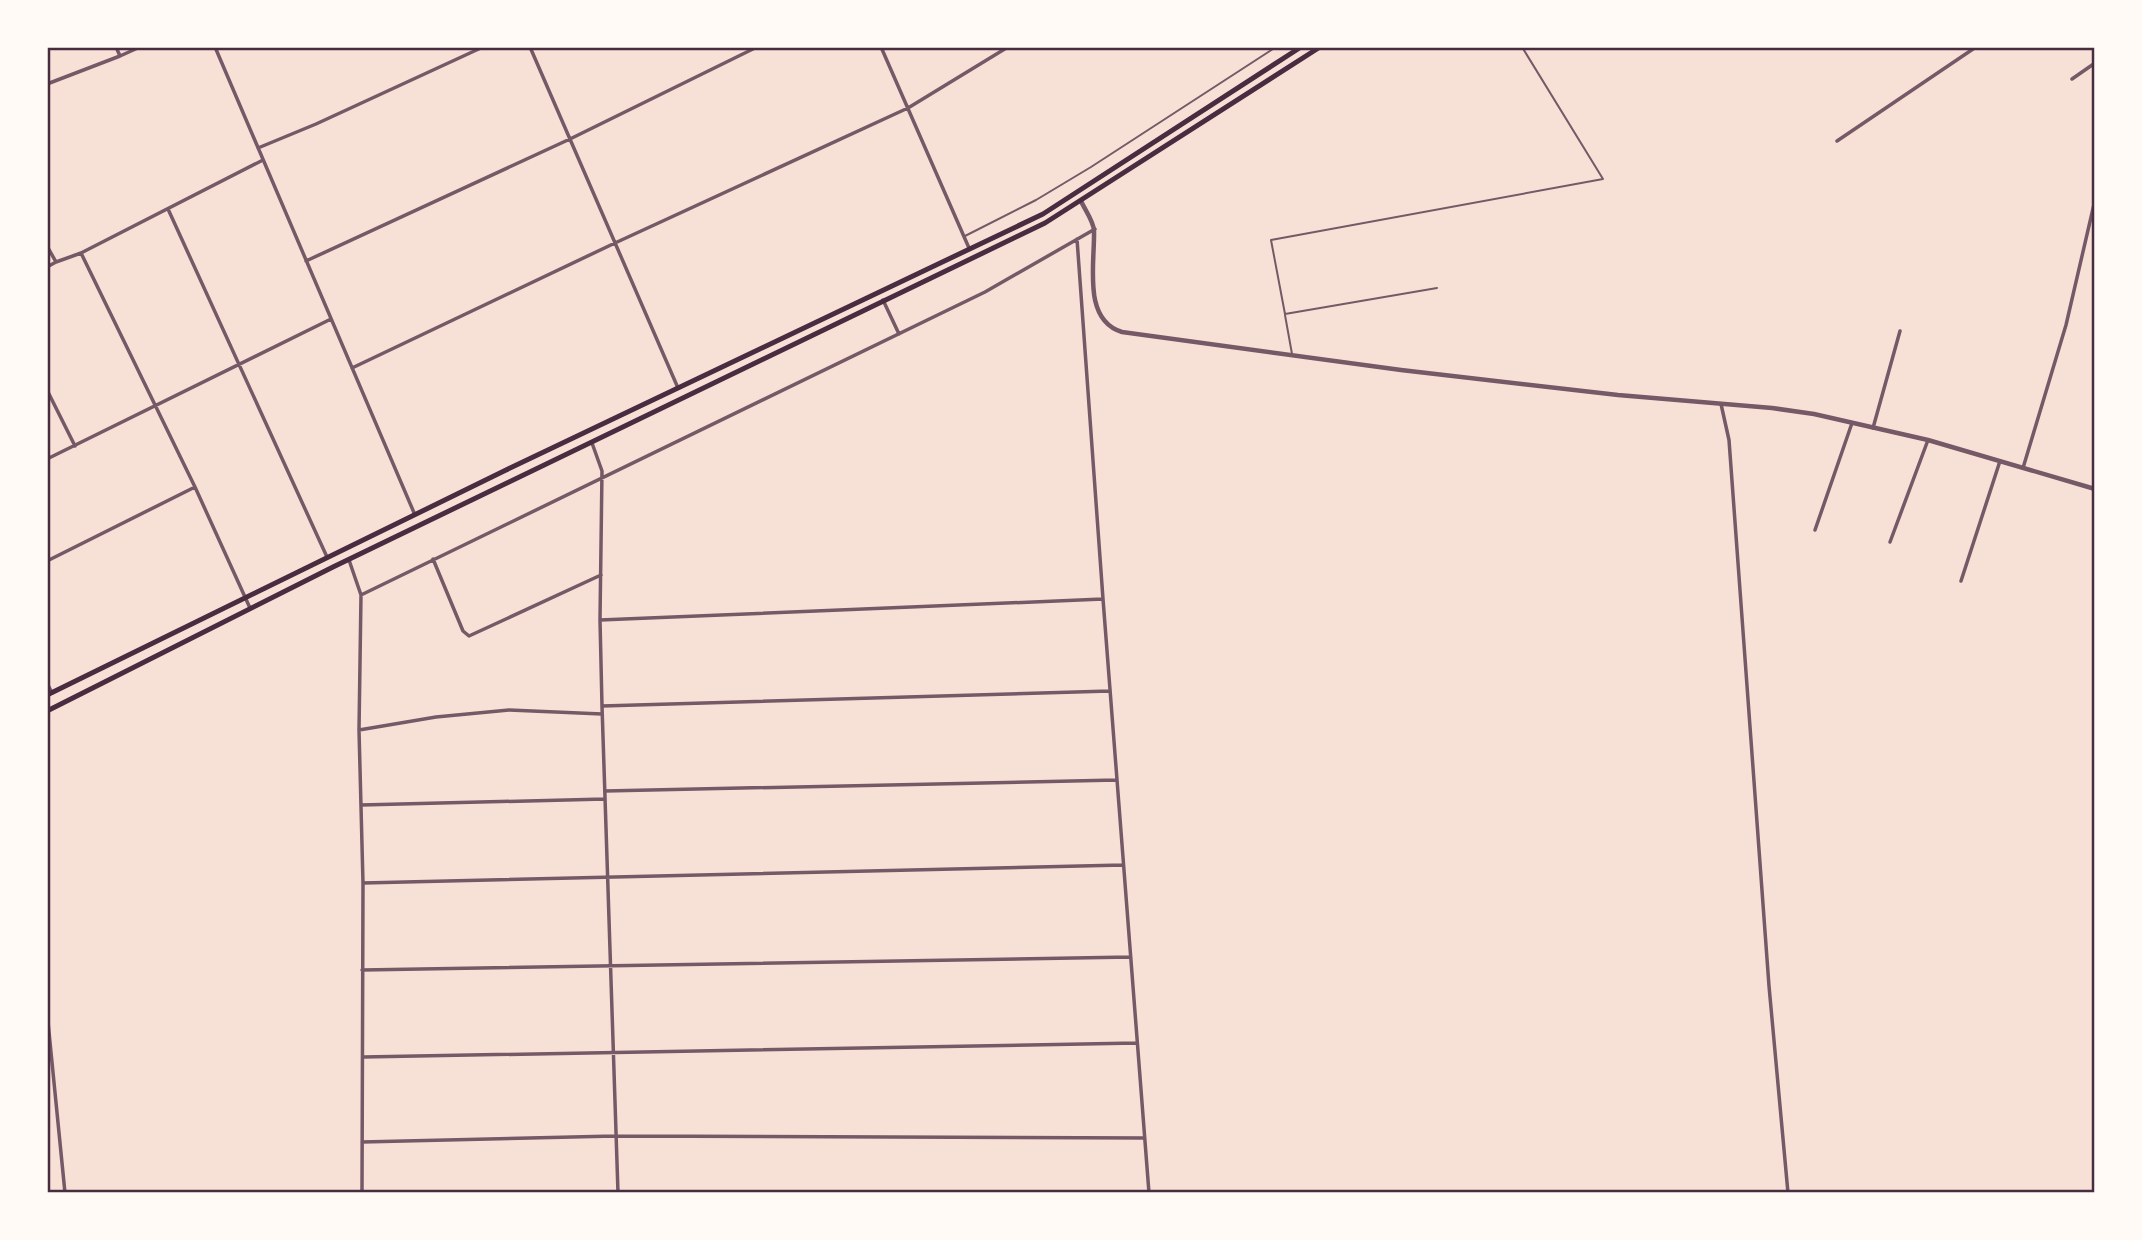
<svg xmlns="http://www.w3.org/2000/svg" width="2142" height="1240" viewBox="0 0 2142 1240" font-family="'Noto Sans',sans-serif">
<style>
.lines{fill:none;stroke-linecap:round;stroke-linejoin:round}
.service{stroke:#755966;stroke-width:2}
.minor{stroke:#755966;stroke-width:3.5}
.tertiary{stroke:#755966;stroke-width:4.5}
.secondary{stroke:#4a2c40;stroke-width:5}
.neatline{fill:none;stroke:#4a2c40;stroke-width:2.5}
</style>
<rect width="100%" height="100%" fill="#f7e1d7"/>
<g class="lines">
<path class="service" d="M965 236 1036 200 1091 167 1276 47
M1437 288 1285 314 1271 240 1603 179 1522 47
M1285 315 1292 354"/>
<path class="minor" d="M116 47 120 56 140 47
M215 47 415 515
M530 47 678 388
M881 47 969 248
M2072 79 2095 63
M47 84 120 56
M1837 141 1976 47
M258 148 316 124 483 47
M168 209 327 557
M1077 239 1103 599 1149 1193
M47 246 56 262 81 253 195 487 250 608
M81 253 263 160
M306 261 570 139 757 47
M47 267 56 262
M883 300 899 334
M352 368 615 243 908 108 1008 47
M47 390 75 446
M1721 404 1729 440 1769 986 1788 1193
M1873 428 1900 331
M592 443 602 471 600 620 602 706 618 1193
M47 459 331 319
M2023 468 2066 325 2095 200
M1815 530 1852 423
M1890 542 1928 440
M433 559 463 631 469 636 601 575
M349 560 361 595 359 730 363 883 362 1193
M47 561 195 487
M1961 581 2000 461
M361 595 985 292 1095 229
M600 620 1103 599
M47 683 52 693
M602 706 1110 691
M359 730 436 717 509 710 602 714
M605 791 1117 780
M361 805 605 799
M363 883 1123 865
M362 970 1131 957
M47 1012 65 1193
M363 1057 1137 1043
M362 1142 615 1136 1145 1138"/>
<path class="tertiary" d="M1081 201C1085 210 1094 222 1094 231 1095 263 1082 320 1122 332L1401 370 1618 395 1772 408 1814 414 1928 440 2095 489"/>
<path class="secondary" d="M47 695 504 471 1043 214 1301 47
M47 711 333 567 1045 223 1320 47"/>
</g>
<rect width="2142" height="1240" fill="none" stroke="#fffaf5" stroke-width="98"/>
<rect x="49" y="49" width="2044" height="1142" class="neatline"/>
</svg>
